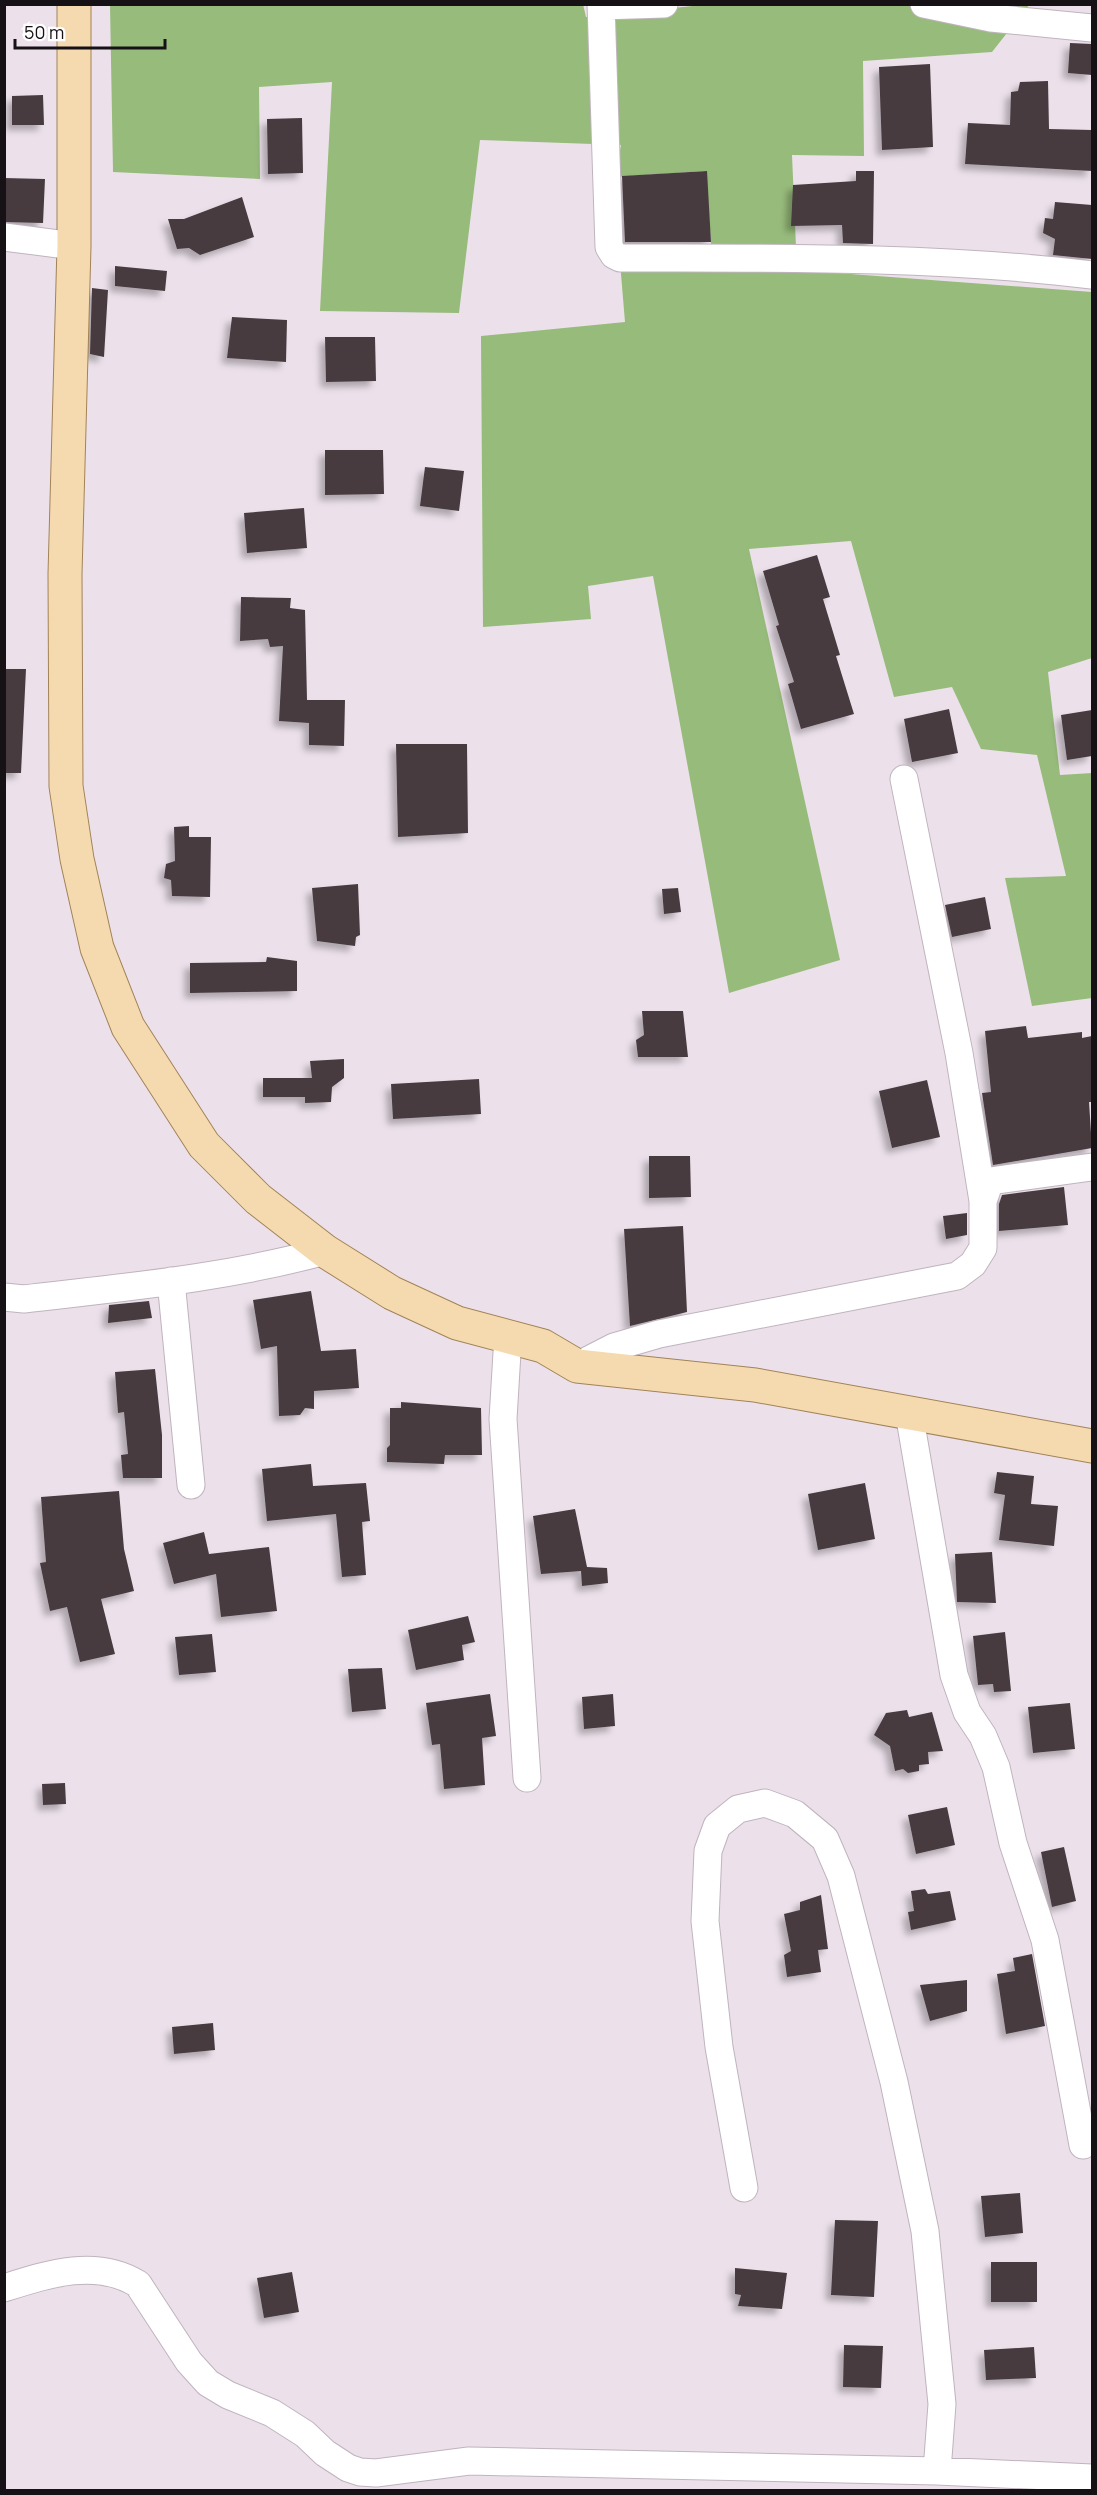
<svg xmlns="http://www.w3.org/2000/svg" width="1097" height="2495" viewBox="0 0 1097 2495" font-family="Manrope,sans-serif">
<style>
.forest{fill:#97bb7b}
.building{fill:#473b3f;filter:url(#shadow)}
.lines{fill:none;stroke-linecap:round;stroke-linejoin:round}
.minor-casing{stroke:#bfb4be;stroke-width:29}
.major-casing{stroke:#a28357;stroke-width:35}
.minor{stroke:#fff;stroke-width:27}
.major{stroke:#f5dab0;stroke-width:33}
</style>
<defs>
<filter id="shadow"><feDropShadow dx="-5.5" dy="5.5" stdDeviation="3" flood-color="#0004"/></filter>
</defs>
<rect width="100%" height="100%" fill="#ece1eb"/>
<path class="forest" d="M583 4 586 17 712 4 1029 5 992 52 863 61 864 156 792 155 797 270 1092 292V658L1048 672 1060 775 1092 773V998L1032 1006 1005 878 1066 876 1037 755 981 749 952 687 894 697 851 541 749 549 840 960 729 993 653 576 588 586 591 619 483 627 481 336 625 322 619 250 711 244 706 171 615 177 621 145 480 140 459 313 320 311 332 82 259 87 260 179 113 172 110 5Z"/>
<path class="building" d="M1070 43 1092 44V75L1068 73Z
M930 64 933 147 882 150 879 67Z
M1048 81 1049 129 1092 130V171L965 164 968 123 1010 125 1011 92 1018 91 1020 82Z
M43 95 44 125H12V96Z
M302 118 303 173 268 174 267 119Z
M707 171 711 242H625L622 176Z
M856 171H874L873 244 843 243 842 225 791 226 793 185 856 181Z
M4 178 45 179 43 223 4 222Z
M242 197 254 237 200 255 189 248 177 249 168 219H184Z
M1055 202 1092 205V259L1053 255 1055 239 1043 233 1045 218 1053 219Z
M115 266 167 271 165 291 115 286Z
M92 288 108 290 104 357 90 354Z
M232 317 287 320 286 362 227 358Z
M325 337H375L376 381 326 382Z
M325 450H383L384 494 325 495Z
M425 467 464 471 459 511 420 506Z
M304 508 307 548 247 553 244 513Z
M817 555 830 597 823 599 840 655 836 656 854 714 801 729 788 684 794 682 776 626 779 625 763 571Z
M241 597 291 598 290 608 305 610 307 700H345L344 746 309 745V723L279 721 283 646 270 647 268 639 240 641Z
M4 669H26L21 773H4Z
M949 709 958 753 912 762 904 719Z
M1092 710V756L1067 760 1061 715Z
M396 744H467L468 833 398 837Z
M189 826V837H211L210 897 172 896 171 880 164 878 166 864 175 861 174 827Z
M358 884 360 935 356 937 355 946 317 941 312 888Z
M678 888 681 912 664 914 662 889Z
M985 897 991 929 952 937 945 905Z
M267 957 297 961V991L190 993V963L266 962Z
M642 1011H683L688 1057H638L636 1040 644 1035Z
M1026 1026 1028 1038 1082 1032V1038L1092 1036V1102H1089L1092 1148 993 1165 982 1093 991 1092 985 1031Z
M344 1059V1078L332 1087 331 1102 305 1103V1097H263V1078H312L310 1061Z
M479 1079 481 1114 393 1119 391 1084Z
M927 1080 940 1137 892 1148 879 1091Z
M649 1156H690L691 1197 649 1198Z
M1064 1187 1068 1225 999 1231V1204L1002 1195Z
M967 1213V1235L946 1239 943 1216Z
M683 1226 687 1312 630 1326 624 1229Z
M311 1291 321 1351 356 1349 359 1388 314 1391V1409L305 1408 300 1415 279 1416 277 1346 261 1349 253 1300Z
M149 1301 152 1318 108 1323 109 1305Z
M155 1369 162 1435V1478H123L121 1455 128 1454 124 1412 118 1413 115 1372Z
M401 1402 481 1408 482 1455H445L444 1464 387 1462V1448L390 1445V1408H401Z
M311 1464 313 1486 366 1483 370 1521 362 1522 366 1575 342 1577 336 1514 267 1521 262 1469Z
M997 1472 1034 1476 1031 1504 1058 1506 1054 1546 999 1540 1005 1495 994 1493Z
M865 1483 875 1539 818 1550 808 1494Z
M119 1491 124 1549 134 1591 101 1599 115 1654 80 1662 67 1607 50 1611 40 1563 46 1562 41 1497Z
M575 1509 587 1567 607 1568 608 1583 582 1586 581 1571 541 1574 533 1516Z
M204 1532 209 1554 269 1547 277 1611 221 1617 216 1574 174 1584 163 1543Z
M992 1552 996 1603 957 1602 955 1554Z
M468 1616 475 1642 462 1645 464 1660 416 1670 408 1630Z
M1005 1632 1011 1691 994 1692 993 1684 978 1685 973 1636Z
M212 1634 216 1672 179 1675 175 1637Z
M382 1668 386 1709 352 1712 348 1669Z
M490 1694 496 1736 482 1738 485 1785 444 1789 440 1744 432 1745 426 1703Z
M613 1694 615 1726 584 1729 582 1697Z
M1070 1703 1075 1749 1033 1753 1028 1707Z
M907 1710 909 1717 932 1712 943 1751 928 1752 929 1764 919 1765V1771L908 1773 903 1769 895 1771 890 1746 874 1735 886 1713Z
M65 1783 66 1804 43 1805 42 1784Z
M947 1807 955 1845 916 1854 908 1815Z
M1064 1847 1076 1901 1052 1907 1041 1852Z
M925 1889 928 1894 950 1891 956 1920 911 1930 908 1912 914 1911 911 1891Z
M821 1895 828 1949 818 1950 821 1972 787 1977 784 1955 791 1951 784 1914 800 1910V1902Z
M1032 1954 1045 2026 1006 2034 997 1974 1015 1971 1013 1958Z
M967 1980V2011L930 2021 920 1985Z
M213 2023 215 2050 174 2054 172 2027Z
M1020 2193 1023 2233 985 2237 981 2196Z
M835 2220 878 2221 874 2297 831 2295Z
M991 2262H1037V2302H991Z
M735 2268 787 2273 782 2309 738 2306 741 2295 735 2294Z
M292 2272 299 2312 264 2318 257 2278Z
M844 2345 883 2346 881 2388 843 2387Z
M1034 2347 1036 2378 986 2380 984 2350Z"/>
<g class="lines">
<g class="minor-casing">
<path id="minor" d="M601 4 609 247 614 255 620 258C778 258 936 256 1092 275
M924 4 991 18 1092 28
M601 6 664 4
M4 237 74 246
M983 1201 990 1181 1092 1167
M171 1281 191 1485
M4 1297 24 1299C126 1287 227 1278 325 1251
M508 1336 503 1419 527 1778
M577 1366 614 1347 659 1334 957 1276 973 1264 983 1248V1201L959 1053 904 779
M909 1413 954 1675 967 1712 983 1736 996 1767 1013 1843 1045 1940 1083 2145
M744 2188 719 2047 705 1921 708 1851 717 1826 738 1809 765 1803 795 1814 825 1839 841 1876 894 2082 925 2231 942 2404 937 2471
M4 2288C48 2274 96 2258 138 2284L189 2362 208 2383 228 2395 272 2413 305 2434 325 2453 348 2468 360 2472 376 2473 469 2461 937 2471 1092 2478"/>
</g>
<g class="major-casing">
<path id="major" d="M74 4V246L65 574 66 786 77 859 97 948 128 1027 204 1145 258 1199 325 1251 392 1293 457 1323 543 1346 577 1366 755 1385 1092 1446"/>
</g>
<use href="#minor" class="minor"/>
<use href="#major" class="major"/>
</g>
<rect width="1097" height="2495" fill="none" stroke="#151114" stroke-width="12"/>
<path d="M15 39v9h150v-9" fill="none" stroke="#151114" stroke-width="3"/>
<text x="24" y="39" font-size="18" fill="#151114" stroke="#ffffff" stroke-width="4.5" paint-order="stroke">50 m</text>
</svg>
